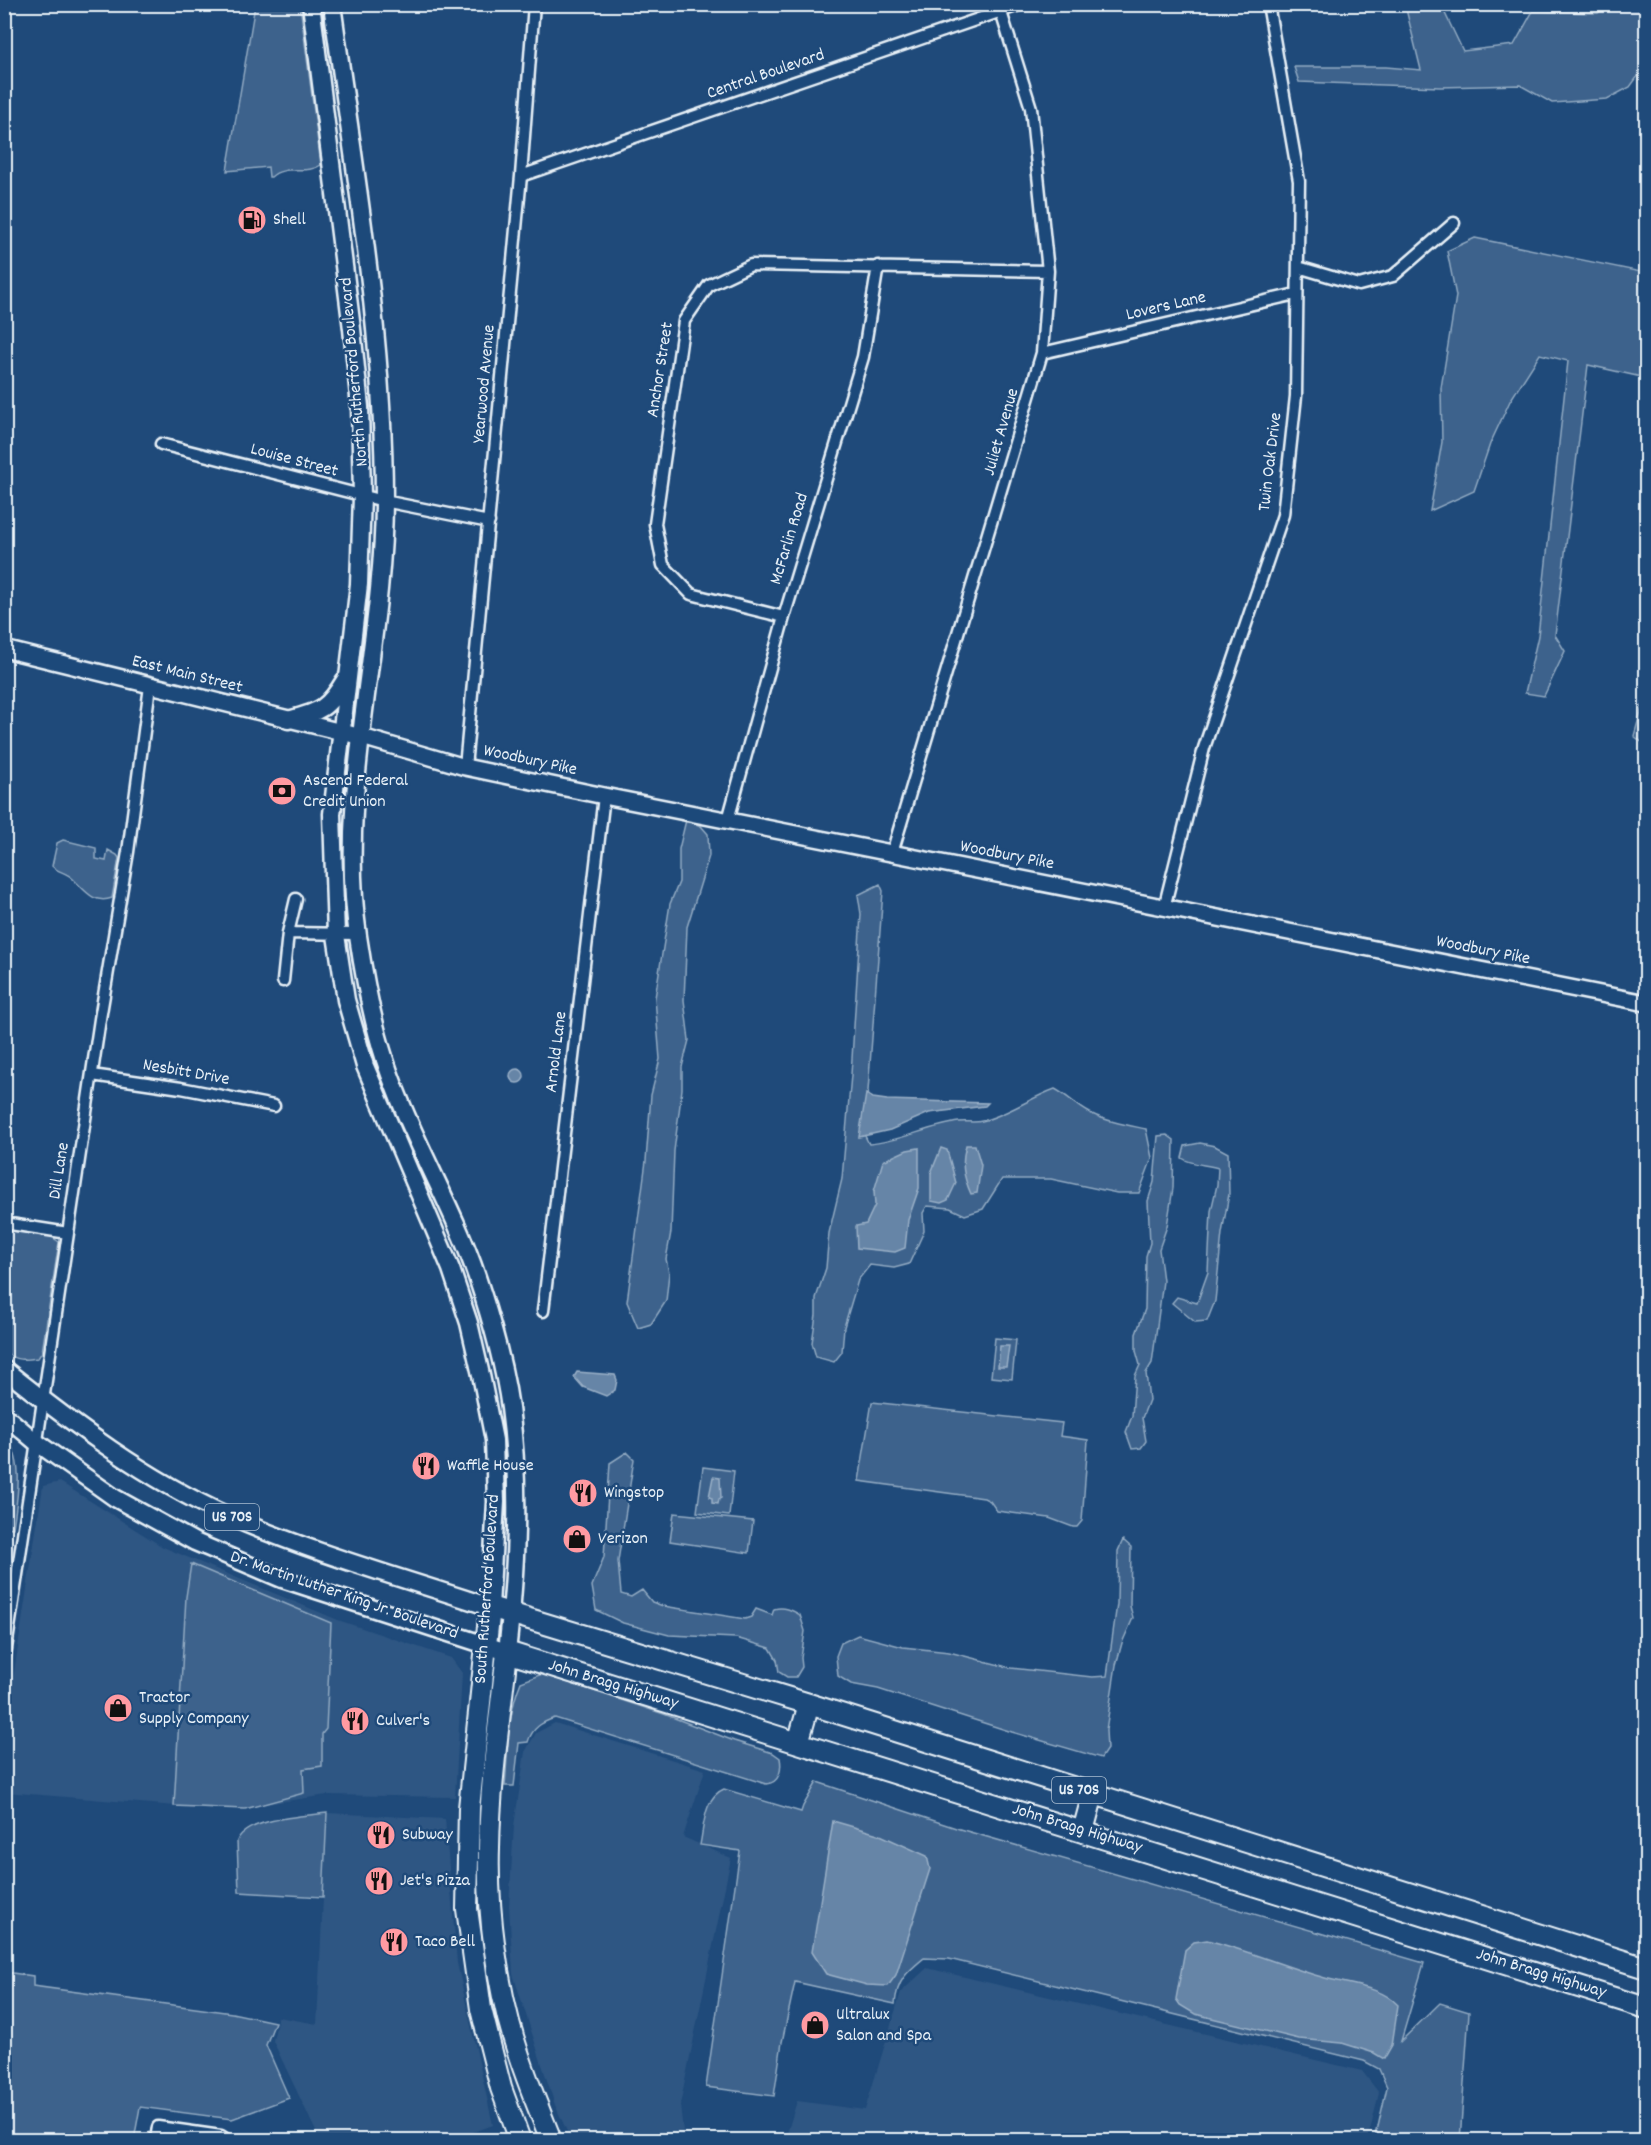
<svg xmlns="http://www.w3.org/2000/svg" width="1651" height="2145" viewBox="0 0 1651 2145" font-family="Dekko,sans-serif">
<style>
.built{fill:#2e5683}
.green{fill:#3c628c;stroke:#92aac2;stroke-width:1.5}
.water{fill:#6685a7;stroke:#9ab0c7;stroke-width:1.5}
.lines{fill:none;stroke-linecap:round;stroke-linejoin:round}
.street-casing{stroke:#e8f1f8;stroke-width:15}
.secondary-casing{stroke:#e8f1f8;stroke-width:20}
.primary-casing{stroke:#e8f1f8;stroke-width:21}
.highway-casing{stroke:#e8f1f8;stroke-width:24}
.street{stroke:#1f4a7a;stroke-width:10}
.secondary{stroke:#1f4a7a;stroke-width:15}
.primary{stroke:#1f4a7a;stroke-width:16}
.highway{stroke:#1f4a7a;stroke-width:20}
.labels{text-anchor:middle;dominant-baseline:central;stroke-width:5;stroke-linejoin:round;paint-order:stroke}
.shield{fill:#1f4a7a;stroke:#acbfd2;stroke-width:1.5}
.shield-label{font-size:16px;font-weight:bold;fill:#e8f1f8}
.street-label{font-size:18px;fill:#e8f1f8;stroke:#1f4a7a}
.poi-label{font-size:18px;fill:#e8f1f8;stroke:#1f4a7a;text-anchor:start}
</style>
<rect width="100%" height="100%" fill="#1f4a7a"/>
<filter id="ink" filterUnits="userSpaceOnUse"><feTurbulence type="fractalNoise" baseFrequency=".0167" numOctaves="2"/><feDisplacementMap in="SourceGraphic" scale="12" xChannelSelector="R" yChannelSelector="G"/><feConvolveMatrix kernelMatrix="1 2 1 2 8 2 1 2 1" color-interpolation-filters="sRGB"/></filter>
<g filter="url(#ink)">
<path class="built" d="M60 1482 163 1547 338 1620 451 1658 462 1673 455 1797 327 1795 225 1810 5 1792V1731L43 1486Z
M555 1723 705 1770 683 1837 731 1858 680 2105 684 2140H571L555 2105 513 1974 509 1906 514 1826 525 1752 536 1733Z
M327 1813 445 1819 457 1963 493 2125 452 2140H320L273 2041 278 2017 317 2024Z
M927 1968 1362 2071 1379 2093 1368 2140H785L797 2101 865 2110 901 1992Z"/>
<path class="green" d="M255 5H300L321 165C307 175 284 164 271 177H269L268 167 227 171Z
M1405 5H1441L1463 51 1514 45 1533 11 1598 13 1607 5H1646V65L1630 87 1607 99 1552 103 1520 85 1440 87 1299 82 1294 67H1386L1421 70Z
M1475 238 1646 273V378L1588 365 1555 635 1565 651 1544 696 1525 693 1538 636 1568 361 1540 354 1510 401 1490 444 1474 491 1430 511 1442 442 1441 388 1456 296 1447 251Z
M1646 693V733L1643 743 1634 736Z
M686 820 701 826 708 834 709 856 687 927 684 1000 689 1040 682 1067V1089L674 1151 671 1232 666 1259 669 1273 666 1301 651 1324 638 1328 627 1302 646 1161 651 1095 660 1059 655 998 670 904 679 882V849Z
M63 840 96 848V859L106 861 108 850 117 855 119 858 112 898C93 905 84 889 72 878 66 872 57 872 52 866L57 843Z
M880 884 883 891 868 1091 870 1104 863 1132 869 1144C899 1142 928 1126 959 1122 966 1121 975 1123 982 1121 1007 1115 1030 1098 1055 1089 1068 1096 1078 1107 1090 1113 1108 1122 1127 1125 1146 1129L1152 1158 1139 1193H1117L1051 1179H1002L983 1209 965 1215 950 1208 927 1206 923 1213 924 1231 909 1264 894 1268 870 1265 858 1280 844 1327 842 1352 834 1362 816 1357 812 1343 816 1315V1298L826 1268 829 1233 842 1179 851 1075 861 914 858 895Z
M1167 1135 1174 1140 1173 1188 1167 1226 1159 1249 1163 1281 1152 1363 1146 1373 1149 1400 1142 1418 1146 1441 1141 1448 1132 1449 1126 1432 1132 1416 1135 1376 1140 1365 1136 1351V1334L1145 1309 1146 1256 1150 1243 1148 1201 1154 1182 1158 1136Z
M1200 1143 1215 1146 1228 1153 1229 1194 1222 1233 1215 1301 1207 1321 1195 1322 1172 1303 1177 1297 1197 1303 1208 1272 1211 1211 1217 1185 1218 1168C1206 1164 1192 1165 1182 1158L1185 1146Z
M5 1229 49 1235 59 1242 42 1352 38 1358C24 1360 15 1361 5 1352Z
M995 1338 1016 1340 1012 1379 991 1377Z
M872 1402 1062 1423 1060 1436 1088 1440 1082 1521 1077 1527H1073L1049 1518 997 1511 990 1501 984 1498 859 1481Z
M4 1435C26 1460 17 1498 13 1528L5 1527Z
M627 1452 634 1459 618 1561 621 1594 631 1597 642 1590 652 1602 663 1606 745 1619 751 1617 756 1609 772 1615 774 1609C784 1606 792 1610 800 1615L805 1631 801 1658 802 1667 796 1677H787L779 1672 777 1660 770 1648 736 1638 669 1635 623 1623 596 1610 592 1586 604 1557 610 1463Z
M703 1467 734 1471 729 1516 697 1512Z
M674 1513 753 1521 749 1553 670 1541Z
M1123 1540 1131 1547 1130 1606 1133 1618 1122 1643 1116 1665 1106 1730 1107 1749 1101 1758 1012 1732 878 1689 851 1684 838 1676 836 1656 841 1643 858 1635 903 1647 949 1652 1011 1668 1092 1677 1107 1676 1117 1604 1118 1551Z
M191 1564 331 1623 326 1729 322 1734V1766L303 1769 304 1793 245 1809 174 1806 186 1597Z
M542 1674 664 1714 734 1741 773 1753 780 1758C782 1769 780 1783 766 1784L555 1718C542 1722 532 1728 528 1742L519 1743 514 1786H505C508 1752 507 1714 521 1682Z
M817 1782 956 1828 1424 1963 1401 2041 1440 2003 1469 2012 1460 2140H1375L1387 2087 1379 2069 1364 2061 949 1959 924 1958C907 1972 897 1980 895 2004L795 1982 782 2042 774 2096 706 2087 740 1851 700 1845C704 1826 704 1797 724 1789L801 1812 803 1806Z
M327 1813 323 1897 239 1892 237 1841C246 1818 305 1816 327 1813Z
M5 1972 33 1976V1986L232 2013 275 2022 266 2045 289 2098 232 2119 140 2107 134 2140H5Z"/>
<path class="water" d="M510 1076a7 7 0 1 1 14 0a7 7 0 1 1-14 0Z
M866 1094 873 1098 887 1100 988 1103 985 1106 929 1113 890 1130 859 1137Z
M966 1145H975L981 1165 977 1193 971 1194C963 1176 961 1164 966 1145Z
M919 1148V1188L908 1220 905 1248 895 1252 857 1248 856 1226 866 1224 875 1205 874 1191 883 1161 907 1150Z
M941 1148 947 1150 956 1183 948 1200 941 1203 931 1201V1173Z
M1000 1346H1009L1006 1367H998Z
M577 1372 615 1375 617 1380 615 1390 606 1396 583 1387 574 1377Z
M713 1477 720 1478 721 1498 719 1499 718 1504 712 1503V1498L709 1497Z
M833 1821 878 1834 927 1856 930 1869 896 1975 888 1986 867 1985 826 1974 812 1952Z
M1207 1940C1247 1950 1285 1967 1325 1978 1349 1985 1380 1986 1398 2005L1392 2045 1384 2059 1374 2053 1342 2043 1299 2039 1195 2014 1180 2005 1176 1999 1185 1950 1194 1942Z"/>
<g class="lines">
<g class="street-casing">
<path id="street" d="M521 176 1022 4
M1298 267 1359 285 1393 276 1454 223
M1042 353 1296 294
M161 444 384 501 489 522
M784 617 691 594 663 565 655 524 684 321 709 285 751 265 1048 271
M465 767 521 176 534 4
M728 820 784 617 863 357 878 266
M892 853 1042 353 1048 271 1031 108 1001 12
M1164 908 1204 748 1283 515 1296 396 1299 181 1268 4
M288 933 357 934
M283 981 288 933 296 899
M92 1075 181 1088 274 1106
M4 1223 68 1233
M543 1311 604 796
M4 1662 100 1019 128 852 150 686
M156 2140 158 2127 221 2136 227 2140"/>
</g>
<g class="secondary-casing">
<path id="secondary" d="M4 649 362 737 465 767 604 796 1646 1003"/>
</g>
<g class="primary-casing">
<path id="primary" d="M288 720C321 711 327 710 345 680
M4 1369C74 1425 146 1479 228 1516 312 1553 402 1578 490 1607L496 1502 494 1440 481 1375 469 1323 451 1269 365 1066 346 1000 336 935 332 814 359 584 362 496 360 407 352 329 311 4
M4 1415 36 1442 115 1498 195 1542 282 1579 507 1652C516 1572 521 1488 510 1408 504 1364 491 1319 477 1277 452 1203 409 1134 385 1060 372 1020 364 977 358 936 337 790 384 645 384 499 384 333 354 168 332 4"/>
</g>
<g class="highway-casing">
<path id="highway" d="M798 1743 809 1704
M1083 1831 1093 1794
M520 2140 501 2088 481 2009 467 1909 469 1808 490 1607 809 1704 1646 1968
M551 2140C539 2109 526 2079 516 2046 497 1987 487 1910 489 1848 490 1782 500 1717 507 1652L1646 2008"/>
</g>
<use href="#street" class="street"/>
<use href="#secondary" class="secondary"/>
<use href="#primary" class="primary"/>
<use href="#highway" class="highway"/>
</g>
</g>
<defs>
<g id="fuel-disc" transform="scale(1.5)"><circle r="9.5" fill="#ff9aa2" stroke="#1f4a7a"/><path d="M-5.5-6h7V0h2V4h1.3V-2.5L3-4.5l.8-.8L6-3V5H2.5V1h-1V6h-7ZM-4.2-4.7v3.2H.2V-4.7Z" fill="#111"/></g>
<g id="bank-disc" transform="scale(1.5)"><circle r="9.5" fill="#ff9aa2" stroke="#1f4a7a"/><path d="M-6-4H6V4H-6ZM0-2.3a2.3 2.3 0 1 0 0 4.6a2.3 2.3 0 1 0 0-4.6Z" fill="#111"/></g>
<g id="restaurant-disc" transform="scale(1.5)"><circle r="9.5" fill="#ff9aa2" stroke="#1f4a7a"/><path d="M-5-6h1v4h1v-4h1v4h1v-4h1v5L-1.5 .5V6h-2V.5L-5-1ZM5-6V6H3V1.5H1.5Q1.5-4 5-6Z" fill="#111"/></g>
<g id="shop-disc" transform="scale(1.5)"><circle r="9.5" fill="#ff9aa2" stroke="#1f4a7a"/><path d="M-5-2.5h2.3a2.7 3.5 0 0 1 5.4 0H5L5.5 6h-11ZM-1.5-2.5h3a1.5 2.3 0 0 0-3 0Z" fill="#111"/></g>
</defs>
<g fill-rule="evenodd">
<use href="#fuel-disc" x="252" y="220"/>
<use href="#bank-disc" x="282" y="791"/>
<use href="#restaurant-disc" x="426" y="1466"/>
<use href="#restaurant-disc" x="583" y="1493"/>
<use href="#shop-disc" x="577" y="1539"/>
<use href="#shop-disc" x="118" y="1708"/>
<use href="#restaurant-disc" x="355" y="1721"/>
<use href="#restaurant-disc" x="381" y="1835"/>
<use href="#restaurant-disc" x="379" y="1881"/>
<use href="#restaurant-disc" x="394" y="1942"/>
<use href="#shop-disc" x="815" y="2025"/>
</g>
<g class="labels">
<g class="shield">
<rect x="205" y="1504" width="54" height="26" rx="4.5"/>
<rect x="1052" y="1777" width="54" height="26" rx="4.5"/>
</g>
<g class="shield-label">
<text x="232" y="1517">US 70S</text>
<text x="1079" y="1790">US 70S</text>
</g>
<g class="street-label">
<text transform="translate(766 75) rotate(-19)">Central Boulevard</text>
<text transform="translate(1166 307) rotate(-13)">Lovers Lane</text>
<text transform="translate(661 370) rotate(-81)">Anchor Street</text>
<text transform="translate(355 372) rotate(-95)">North Rutherford Boulevard</text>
<text transform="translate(485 384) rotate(-85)">Yearwood Avenue</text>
<text transform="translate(1002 432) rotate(-74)">Juliet Avenue</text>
<text transform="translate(294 461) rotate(15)">Louise Street</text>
<text transform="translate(1271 462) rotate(-83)">Twin Oak Drive</text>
<text transform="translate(790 539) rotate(-73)">McFarlin Road</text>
<text transform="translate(187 675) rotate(14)">East Main Street</text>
<text transform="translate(530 761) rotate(12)">Woodbury Pike</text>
<text transform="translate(1007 856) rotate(11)">Woodbury Pike</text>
<text transform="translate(1483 951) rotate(11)">Woodbury Pike</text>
<text transform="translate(557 1052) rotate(-83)">Arnold Lane</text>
<text transform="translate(186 1073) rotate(10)">Nesbitt Drive</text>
<text transform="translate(60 1171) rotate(-81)">Dill Lane</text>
<text transform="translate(488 1589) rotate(-86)">South Rutherford Boulevard</text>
<text transform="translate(344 1596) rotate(19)">Dr. Martin Luther King Jr. Boulevard</text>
<text transform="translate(613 1685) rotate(17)">John Bragg Highway</text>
<text transform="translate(1077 1829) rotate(17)">John Bragg Highway</text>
<text transform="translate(1541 1974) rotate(17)">John Bragg Highway</text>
</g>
<g class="poi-label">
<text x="273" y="220">Shell</text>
<text x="303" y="781">Ascend Federal<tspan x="303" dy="21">Credit Union</tspan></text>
<text x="447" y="1466">Waffle House</text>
<text x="604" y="1493">Wingstop</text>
<text x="598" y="1539">Verizon</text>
<text x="139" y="1698">Tractor<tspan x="139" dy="21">Supply Company</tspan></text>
<text x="376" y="1721">Culver's</text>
<text x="402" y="1835">Subway</text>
<text x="400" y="1881">Jet's Pizza</text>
<text x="415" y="1942">Taco Bell</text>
<text x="836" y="2015">Ultralux<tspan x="836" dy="21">Salon and Spa</tspan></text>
</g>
</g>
<rect width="1651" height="2145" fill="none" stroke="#1f4a7a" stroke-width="24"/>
<rect x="12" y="12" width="1627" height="2121" fill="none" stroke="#e8f1f8" stroke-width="2" filter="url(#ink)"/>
</svg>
